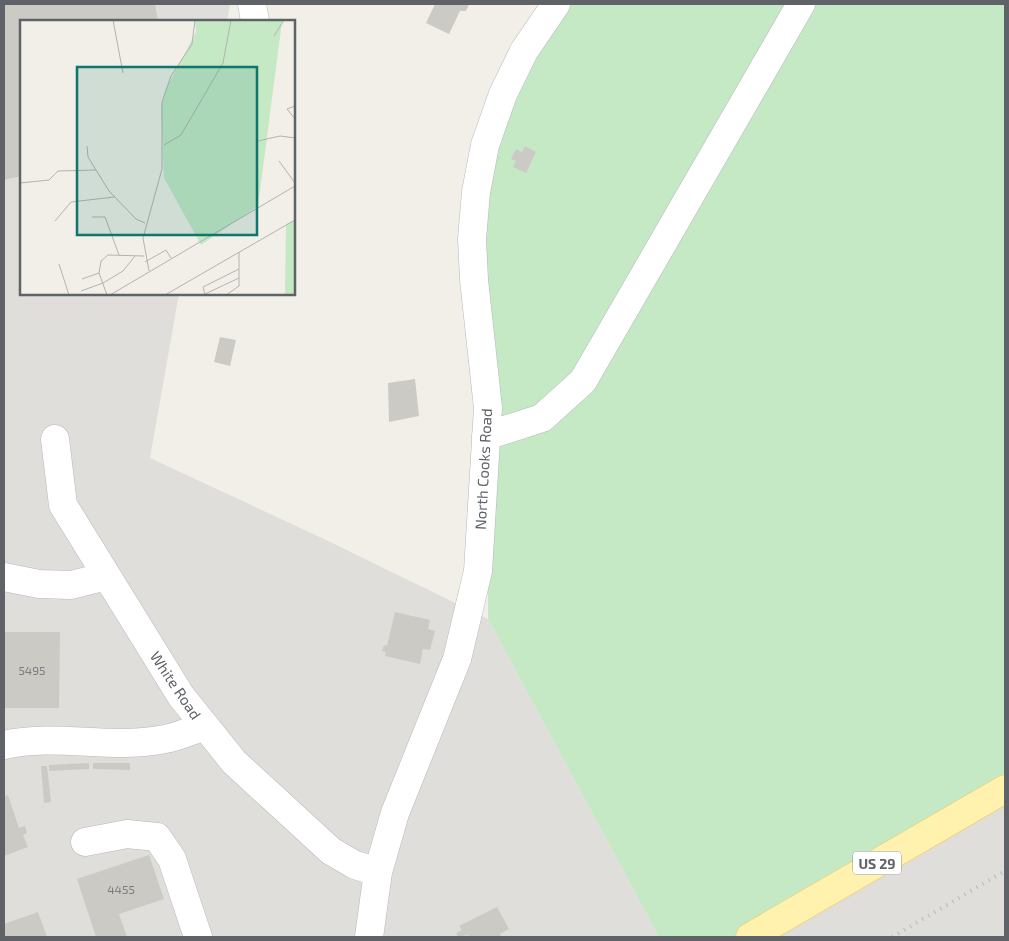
<svg xmlns="http://www.w3.org/2000/svg" width="1009" height="941" viewBox="0 0 1009 941" font-family="'Exo 2',sans-serif">
<style>
.industrial{fill:#e0deda}
.green{fill:#c5e8c5}
.building{fill:#cccac5}
.lines{fill:none;stroke-linecap:round;stroke-linejoin:round}
.minor-casing{stroke:#b5b8bc;stroke-width:29}
.major-casing{stroke:#f2c960;stroke-width:29}
.minor{stroke:#fff;stroke-width:28}
.major{stroke:#fff2af;stroke-width:28}
.rail{stroke:#b6b7b8;stroke-width:4;stroke-dasharray:1 6;stroke-linecap:butt}
.labels{text-anchor:middle;dominant-baseline:central;stroke-width:4;stroke-linejoin:round;paint-order:stroke}
.number-label{font-size:12px;fill:#7a7d7f}
.shield{fill:#fff;stroke:#8f9295;stroke-width:1}
.shield-label{font-size:14px;font-weight:bold;fill:#5f6368}
.street-label{font-size:15px;fill:#5f6368;stroke:#fff}
.inset-road{fill:none;stroke:#b3b3b1;stroke-width:1}
.view{fill:#0f766e;fill-opacity:0.15;stroke:#0f766e;stroke-width:2.5}
.inset-edge{fill:none;stroke:#5f6368;stroke-width:2.5}
</style>
<rect width="100%" height="100%" fill="#f1efe8"/>
<path class="industrial" d="M4 4H230L227 21H21V294H179L150 458 324 539 488 619 659 937H4Z
M1005 785V937H780L861 882Z"/>
<path class="green" d="M559 4H1005V785L780 937H659L488 619V454L471 230 497 123Z"/>
<path class="building" d="M4 4H155L158 21H21V176L4 180Z
M435 4H469L466 11H460L449 34 426 23Z
M525 146 536 152 526 173 513 167 516 161 511 159 516 149 522 152Z
M220 337 236 340 230 366 214 362Z
M415 379 419 416 389 422 388 383Z
M395 612 430 620 428 629 435 631 430 650 423 649 420 664 385 656 386 652 382 651 384 645 387 646Z
M4 632H60L59 708H4Z
M89 763V769L49 771V765Z
M93 763H130V770L93 769Z
M41 766H47L51 802 44 803Z
M8 795 19 828 25 826 27 833 23 835 28 847 4 856V797Z
M149 855 164 899 119 914 127 937H96L77 879Z
M497 907 509 929 500 934 502 937H469L468 935 458 937 456 933 462 930 459 926Z
M38 912 47 937H4V924Z"/>
<g class="lines">
<g class="minor-casing">
<path id="minor" d="M252 4 255 21
M486 436 542 418 583 381 801 4
M55 439 63 505 181 696 234 762 331 851 355 865 378 872
M4 577 39 584 71 585 107 576
M4 745C57 733 112 750 165 739 178 737 192 730 205 726
M85 842 127 834 157 837 172 859 198 937
M369 937 378 872 395 813 457 659 478 571 488 408 474 280 472 239 476 192 485 145 503 94 524 51 556 4"/>
</g>
<g class="major-casing">
<path id="major" d="M750 937 1005 789"/>
</g>
<use href="#minor" class="minor"/>
<use href="#major" class="major"/>
<path class="rail" d="M892 937 1005 871"/>
</g>
<g class="labels">
<g class="number-label">
<text x="32" y="670">5495</text>
<text x="121" y="889">4455</text>
</g>
<rect class="shield" x="853" y="851.5" width="48" height="23" rx="4"/>
<g class="shield-label">
<text x="877" y="863">US 29</text>
</g>
<g class="street-label">
<text transform="translate(483 469) rotate(-87)">North Cooks Road</text>
<text transform="translate(176 685) rotate(56)">White Road</text>
</g>
</g>
<g transform="translate(20 20)">
<rect width="275" height="275" fill="#f1efe8"/>
<path d="M175 1H262L238 186 181 225 144 158 141 88 146 69 176 12ZM275 200V274L265 275 266 204Z" fill="#c5e8c5"/>
<path class="inset-road" d="M93 0 103 53M254 16 264 0M275 86 267 89 275 99M238 121 260 116 275 118M144 125 161 115 203 43 211 0M67 126 68 137 89 171 116 199 125 203M259 141 275 163M0 163 29 160 38 151 76 150M72 197H85L99 235M35 201 51 182 94 177M125 242 146 230 151 238M39 244 49 275M129 251 123 218 142 149V82L151 56 172 24 175 0M62 259 79 253M61 271 83 263 103 251 115 236M185 274 219 258M87 275 79 253 81 241 88 235 124 236M90 275 275 166M145 275 275 200M185 275 183 267 219 249M206 275 219 266V232"/>
<path class="view" d="M57 47H237V215H57Z"/>
<rect width="275" height="275" class="inset-edge"/>
</g>
<rect width="1009" height="941" fill="none" stroke="#5f6368" stroke-width="10"/>
</svg>
